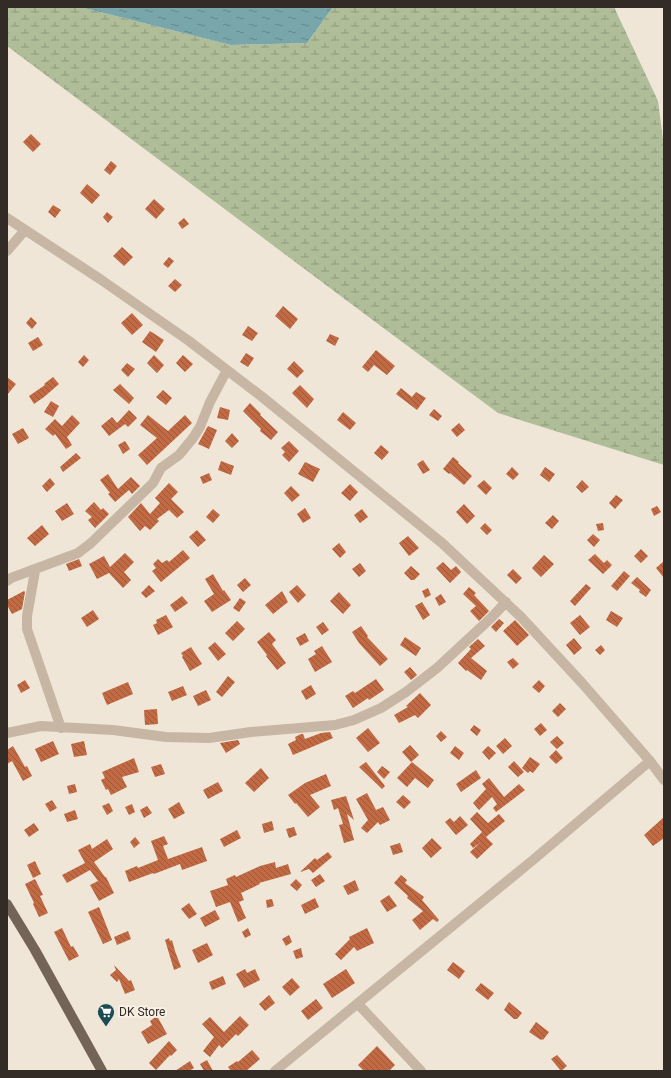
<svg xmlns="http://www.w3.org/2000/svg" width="671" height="1078" viewBox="0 0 671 1078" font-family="Roboto,sans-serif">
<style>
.wetland{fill:url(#wetland-marsh)}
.water{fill:url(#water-ripples)}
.building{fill:url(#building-back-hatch)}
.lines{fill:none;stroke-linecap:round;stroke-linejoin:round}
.minor{stroke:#c7b6a4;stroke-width:10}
.major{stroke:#746357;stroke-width:10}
.labels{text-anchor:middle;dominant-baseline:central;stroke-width:4;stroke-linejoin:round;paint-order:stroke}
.poi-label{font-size:12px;fill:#332b26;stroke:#f8f0e4;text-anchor:start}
</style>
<defs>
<pattern id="wetland-marsh" width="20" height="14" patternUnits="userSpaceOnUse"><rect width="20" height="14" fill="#afbe99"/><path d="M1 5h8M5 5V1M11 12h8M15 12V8" fill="none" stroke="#8f9b7d"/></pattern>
<pattern id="water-ripples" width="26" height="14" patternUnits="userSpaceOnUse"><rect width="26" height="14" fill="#78a6ab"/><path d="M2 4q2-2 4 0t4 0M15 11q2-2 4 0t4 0" fill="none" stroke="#63878b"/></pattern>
<pattern id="building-back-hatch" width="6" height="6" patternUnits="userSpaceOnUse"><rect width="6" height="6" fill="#c16a44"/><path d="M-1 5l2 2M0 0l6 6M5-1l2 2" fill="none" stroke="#9d5739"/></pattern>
</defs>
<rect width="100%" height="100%" fill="#f0e6d8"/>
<path class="wetland" d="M7 7H80L231 45 307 43 333 7H614L658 101 664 147V465L498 413 378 324 7 46Z"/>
<path class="water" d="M80 7H333L307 43 231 45Z"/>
<path class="building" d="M31 134 41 144 33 152 23 142Z
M111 161 117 166 110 175 104 170Z
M87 184 100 195 92 204 80 193Z
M154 199 165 209 156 219 145 209Z
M53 205 61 210 55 218 48 212Z
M107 212 113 217 108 223 103 217Z
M184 218 189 224 182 229 178 223Z
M122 247 133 257 124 266 113 256Z
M169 257 174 261 168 268 163 264Z
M175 279 182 285 175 292 168 286Z
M283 306 298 319 290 329 275 316Z
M132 313 143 325 132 335 121 323Z
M31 317 37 323 32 329 26 323Z
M248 326 258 333 252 341 242 335Z
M150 331 164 340 156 352 142 342Z
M330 334 339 338 335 346 326 341Z
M38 337 43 345 33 351 28 343Z
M376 350 395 366 387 375 374 365 368 372 362 367Z
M246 353 254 358 248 367 240 362Z
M84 355 89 360 83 367 78 362Z
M154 355 164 365 157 373 147 363Z
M183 355 193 364 185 372 176 363Z
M294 361 304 371 297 378 287 369Z
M127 363 135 369 128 377 121 370Z
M7 377 16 384 7 395Z
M53 377 59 384 44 397 34 404 29 396 45 385 44 384Z
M120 384 134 398 129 404 113 390Z
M300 385 314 399 307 408 292 393Z
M401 388 412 397 416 392 426 398 417 410 396 394Z
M163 390 172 398 166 405 156 397Z
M51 401 59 406 53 417 44 412Z
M250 403 261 414 260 415 278 432 271 440 260 431 261 429 243 411Z
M220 407 230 410 228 420 217 418Z
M434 409 442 416 438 421 429 415Z
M129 410 137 418 128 427 125 424 109 436 101 426 112 417 117 423Z
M343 412 356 423 350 430 337 420Z
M72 415 80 423 67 437 72 445 66 449 55 434 53 436 45 429 55 419 62 426Z
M148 415 168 431 185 415 192 423 147 465 138 455 157 438 140 425Z
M459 423 465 430 457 437 451 430Z
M208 426 217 430 209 449 198 444Z
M23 428 29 438 18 444 12 434Z
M232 433 239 441 232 448 225 441Z
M125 441 130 449 123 454 118 445Z
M289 441 299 451 289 462 282 455 285 452 281 448Z
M381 445 389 452 382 460 374 453Z
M76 453 81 458 63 472 60 467Z
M453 457 459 462 458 463 472 476 464 485 450 473 449 474 443 469Z
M423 460 430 470 423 474 417 464Z
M221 461 234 466 231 475 218 470Z
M305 462 320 469 313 482 298 474Z
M512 467 519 474 513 480 506 474Z
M545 467 555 474 549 482 540 475Z
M209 473 212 480 203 484 200 477Z
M108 474 118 489 131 477 140 486 132 494 129 490 115 502 108 494 110 493 100 480Z
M50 478 55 484 47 492 42 486Z
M484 480 492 488 486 495 477 486Z
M582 480 589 487 582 493 576 487Z
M169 483 178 492 171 499 184 512 177 518 169 510 157 519 159 521 150 530 145 526 140 531 128 517 141 503 150 514 160 503 155 498Z
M350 484 358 492 350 501 341 493Z
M291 486 300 495 292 502 284 493Z
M616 495 623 500 615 509 609 503Z
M94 502 101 510 103 508 109 514 95 528 88 520 92 517 85 511Z
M67 503 74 514 62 521 55 511Z
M464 504 475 516 467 524 456 512Z
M657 506 661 512 654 516 651 509Z
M305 508 311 518 303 523 297 514Z
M213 509 220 515 213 523 206 517Z
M362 509 368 517 360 523 354 515Z
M553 515 559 521 552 529 545 523Z
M485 523 492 530 487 535 480 528Z
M603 523 604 530 598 531 596 524Z
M42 525 49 534 35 546 27 538Z
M197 530 206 540 198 547 189 537Z
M593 534 600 540 594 547 587 540Z
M408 536 419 548 409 556 399 543Z
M339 543 346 552 340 558 332 549Z
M641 549 648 556 641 563 634 556Z
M183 550 190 558 161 582 152 571 156 568 153 564 158 559 162 563 167 560 169 562Z
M125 553 134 562 124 572 131 580 123 588 109 573 97 579 89 564 104 556 110 567Z
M595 554 604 563 607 560 612 565 603 574 588 560Z
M544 555 554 564 541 577 532 568Z
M79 559 82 566 69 571 66 564Z
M664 561V578L656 568Z
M443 562 451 570 456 566 461 572 450 583 436 568Z
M360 563 366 571 359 577 352 569Z
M411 566 420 574 414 580H411L404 573Z
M513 569 522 578 516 584 507 575Z
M624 571 630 576 617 591 611 586Z
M213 574 223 591 224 590 231 600 212 612 204 601 214 594 205 579Z
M637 577 651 590 646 597 639 592 640 590 631 583Z
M245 578 251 585 243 592 237 585Z
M586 584 591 588 575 606 570 601Z
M149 585 155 591 146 598 141 593Z
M297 585 306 595 298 603 289 592Z
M469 587 476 593 474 595 489 611 479 621 470 611 476 606 463 594Z
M428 588 431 595 425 598 422 591Z
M24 591 25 592 22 609 12 614 7 605V600Z
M282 591 288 602 273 614 265 605Z
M339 592 351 605 343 614 330 601Z
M441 594 446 602 439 606 435 598Z
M182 596 188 603 175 612 170 605Z
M240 598 246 602 239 612 233 608Z
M422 602 430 615 423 620 415 606Z
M93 610 99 619 87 627 81 618Z
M611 611 623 618 617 627 606 620Z
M166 615 173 627 158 635 153 625 157 623 156 620Z
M580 615 590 627 580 635 570 623Z
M499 619 504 623 496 632 491 627Z
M515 620 529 635 517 646 503 631Z
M237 621 245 629 233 641 225 633Z
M323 622 329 630 322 635 316 627Z
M361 626 368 636 367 637 388 659 380 666 359 643 352 632Z
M269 632 276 640 272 644 286 663 277 670 266 656 267 655 257 642Z
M305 633 309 641 300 646 296 638Z
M405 637 421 648 416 656 400 645Z
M574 638 582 648 574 655 566 645Z
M478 639 485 646 471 658 487 671 481 680 467 670 466 671 458 663 471 649 469 647Z
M215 642 226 654 218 661 208 648Z
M601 645 605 650 600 655 595 650Z
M322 646 332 662 315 672 308 659 316 654 314 651Z
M191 647 202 664 190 671 182 657 183 656 181 653Z
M513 658 519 664 513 669 507 662Z
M410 667 417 675 411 680 404 672Z
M228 676 235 682 222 697 216 692Z
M376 679 384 690 369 700 368 698 353 708 345 696 353 691 355 693Z
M25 680 30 688 21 693 17 685Z
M539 680 545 686 539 693 532 687Z
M128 682 133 694 107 705 102 693Z
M311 685 316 694 306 700 301 691Z
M183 686 187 695 172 701 168 692Z
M206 690 211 700 198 706 193 696Z
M420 693 431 705 418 718 415 715 399 723 394 715 408 707 406 706Z
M560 703 566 709 558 717 552 711Z
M157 709 158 724 145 725 144 710Z
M541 723 547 730 540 736 534 729Z
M474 725 481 730 477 736 470 730Z
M368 728 380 743 368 752 356 738Z
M441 731 447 737 441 742 436 736Z
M330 732 333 738 293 755 288 744 296 740 295 737 301 734H303L305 739 321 733Z
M557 736 564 743 557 749 550 742Z
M505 738 512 746 503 754 496 746Z
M238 740 240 744 226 753 220 743Z
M53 741 59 754 41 762 35 749Z
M84 741 87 755 74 757 71 744Z
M410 745 419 755 411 762 402 752Z
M13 746 25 767 27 766 32 776 23 781 12 761 7 764V750Z
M455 746 464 753 459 760 450 753Z
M488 746 496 753 489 760 482 752Z
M556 750 563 758 556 764 549 757Z
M530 757 540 764 533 773 530 771 528 773 522 768Z
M134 758 139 772 122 777 127 787 111 795 108 789 106 790 101 780 105 778 102 772Z
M514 761 524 772 518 777 508 767Z
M366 762 385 786 382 789 359 767Z
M412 762 434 780 428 788 415 778 407 787 397 778Z
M161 764 165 774 155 777 151 767Z
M382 766 390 772 384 779 377 772Z
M261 768 269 778 254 792 245 783Z
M476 770 481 778 461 792 456 784Z
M326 774 331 786 310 795 320 807 308 817 296 803 295 804 288 795 305 783Z
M489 778 504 797 519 784 525 790 496 812 493 808 497 804 492 797 479 810 473 803 486 789 482 784Z
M218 782 223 791 208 799 203 790Z
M75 784 77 792 69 794 67 786Z
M367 793 376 810 383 807 390 820 380 825 378 822 367 833 361 828 368 820 356 799Z
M403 795 411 802 404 809 396 802Z
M346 796 354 820 347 814 354 840 344 843 339 825 343 824 338 808 334 810 331 800Z
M52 800 57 808 50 812 45 804Z
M179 802 185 813 174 819 168 809Z
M109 803 113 811 107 815 102 806Z
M132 804 135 812 129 815 125 807Z
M147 806 152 813 144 818 140 810Z
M75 810 78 819 67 822 64 814Z
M477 812 488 823 499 814 505 821 486 837 493 844 477 859 470 852 481 842 473 848 470 844 482 832 470 819Z
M460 816 468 825 456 835 445 822 450 818 454 822Z
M664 817V838L653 846 644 835Z
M272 821 274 830 264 833 262 824Z
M34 823 39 830 29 837 24 830Z
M294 827 297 835 289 838 286 829Z
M237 830 241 838 224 847 220 839Z
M164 836 168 844 163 846 168 859 202 847 207 861 182 870 180 864 154 874 153 873 129 882 125 871 137 866 138 868 158 860 151 841Z
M135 837 140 843 134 848 130 842Z
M432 838 442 848 431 858 422 848Z
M107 839 113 849 94 862 105 877H106L114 893 99 901 90 885 98 881 90 870 67 883 62 875 85 863 78 850 90 844 92 849Z
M400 843 403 852 393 855 390 846Z
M328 852 332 857 313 873 309 869 300 872 315 858 317 860Z
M35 861 41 874 33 878 27 865Z
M275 862 276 868 288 864 291 874 259 883 260 884 241 893 244 900 239 902 246 918 238 922 230 902 216 907 210 891 228 885 226 879 235 875 236 877 260 866Z
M320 874 325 881 316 887 311 880Z
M401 875 407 880 405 883 424 897 422 900 439 920 437 922 433 919 420 930 412 920 423 911 407 898 408 896 394 883Z
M35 879 43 895 40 896 48 913 39 917 33 904 34 903 25 884Z
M296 879 302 885 297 891 290 885Z
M355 880 359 890 348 895 343 886Z
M389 895 397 906 387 912 380 901Z
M315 898 319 907 305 914 301 905Z
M272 899 274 906 267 908 266 900Z
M189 903 197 914 189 919 181 909Z
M99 907 112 940 103 944 88 912Z
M215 910 220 919 205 927 200 918Z
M62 928 71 947 73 946 79 956 69 961 54 932Z
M248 928 251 935 245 938 242 932Z
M367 928 374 943 357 951 354 947 341 960 335 954 350 939 349 937Z
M128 931 131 939 117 945 114 937Z
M289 935 292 942 286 946 282 939Z
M169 938 170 941 172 940 175 951 181 967 174 970 165 940Z
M207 943 213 955 198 963 192 950Z
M301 948 303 957 296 959 293 951Z
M453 962 465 971 459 979 447 970Z
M114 965 129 981 131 980 135 990 125 994 119 979 117 982 110 975 116 970Z
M245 969 247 973 255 969 260 980 244 988 236 974Z
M346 969 355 983 332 998 323 984Z
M223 976 226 984 212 990 209 982Z
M292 978 300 987 290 996 282 987Z
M481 983 494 993 488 1000 475 990Z
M269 995 275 1003 265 1011 259 1004Z
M316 999 323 1008 308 1020 301 1011Z
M509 1002 522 1013 517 1019H514L504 1010Z
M157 1016 167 1034 148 1044 141 1032 152 1025 150 1021Z
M240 1016 249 1025 238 1036 236 1034 222 1048 219 1045 210 1057 203 1051 214 1037 202 1024 210 1017 224 1032Z
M536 1022 549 1032 543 1040 542 1039 541 1040 529 1032Z
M169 1041 177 1050 171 1056 170 1055 156 1070 149 1063Z
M377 1046 395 1065 389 1071H364L358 1065Z
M252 1050 260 1059 246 1071H231L228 1067 237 1061 238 1062Z
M557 1055 567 1066 561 1071 551 1059Z
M207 1060 213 1071H204L200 1064Z
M190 1061 194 1068 189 1071H175Z"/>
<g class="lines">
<path class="minor" d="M7 218 100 279 189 341 261 396 442 543 521 617 582 683 650 761 664 780
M7 251 25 230
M35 571 27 616V629L61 728
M7 581 11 578 78 553 91 543 153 483 161 468 179 455 193 438 200 427 210 402 227 370
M7 733 41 726 113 730 166 737 209 738 251 732 335 725 354 720 381 708 406 692 437 668 491 618 506 602
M358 1004 421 1071
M275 1071 533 860 650 761"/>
<path class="major" d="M7 904 35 950 102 1071"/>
</g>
<defs>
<g id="supermarket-pin" transform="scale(0.9)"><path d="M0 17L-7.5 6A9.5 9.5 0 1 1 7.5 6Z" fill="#1d4b52" stroke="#f8f0e4"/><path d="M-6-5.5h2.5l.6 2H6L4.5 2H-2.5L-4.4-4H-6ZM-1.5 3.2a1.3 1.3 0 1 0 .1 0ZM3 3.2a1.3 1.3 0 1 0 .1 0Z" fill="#fff"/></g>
</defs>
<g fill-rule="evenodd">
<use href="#supermarket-pin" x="106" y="1012"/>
</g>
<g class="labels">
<g class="poi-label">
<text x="119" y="1012">DK Store</text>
</g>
</g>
<rect width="671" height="1078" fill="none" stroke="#332b26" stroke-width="16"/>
</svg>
